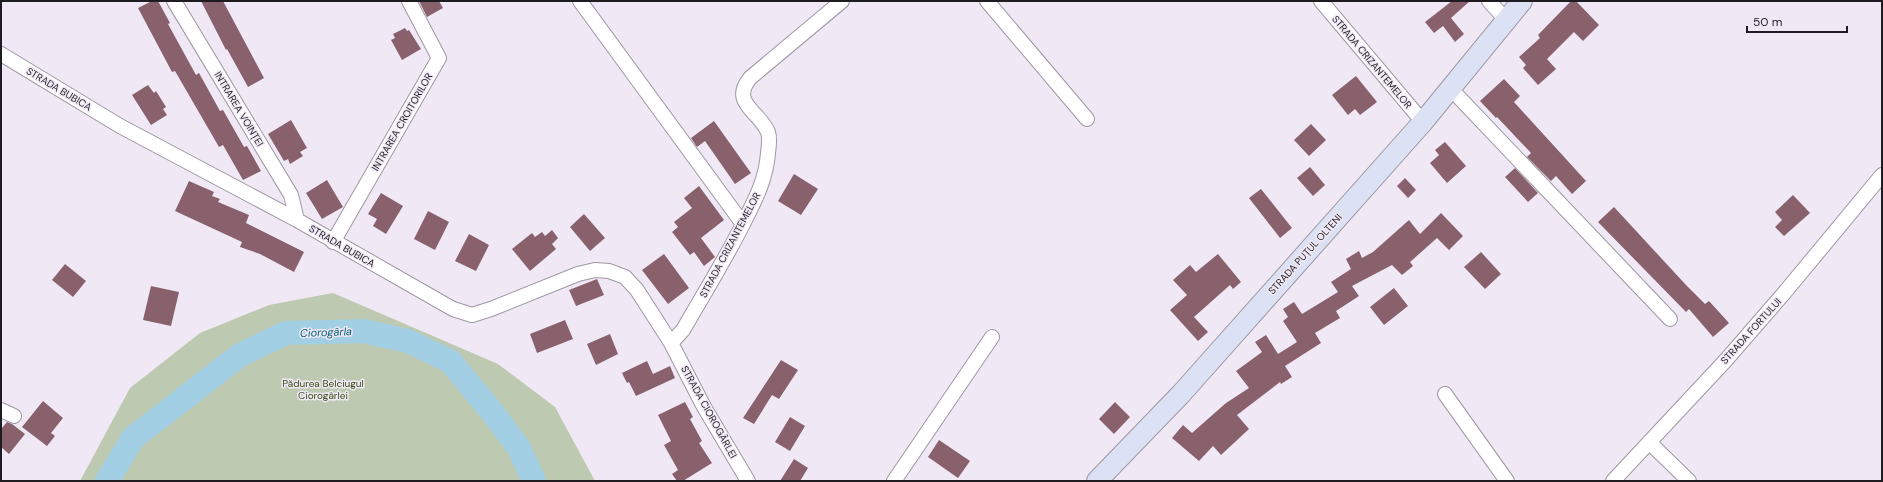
<svg xmlns="http://www.w3.org/2000/svg" width="1883" height="482" viewBox="0 0 1883 482" font-family="'DM Sans',sans-serif">
<style>
.green{fill:#bdc9b0}
.lines{fill:none;stroke-linecap:round;stroke-linejoin:round}
.river{stroke:#a2cfe4;stroke-width:24}
.building{fill:#89616d}
.street-casing{stroke:#9d97a3;stroke-width:16}
.secondary-casing{stroke:#9d97a3;stroke-width:22}
.street{stroke:#fff;stroke-width:14}
.secondary{stroke:#dce2f4;stroke-width:20}
.labels{text-anchor:middle;dominant-baseline:central;stroke-width:3;stroke-linejoin:round;paint-order:stroke}
.street-label{font-size:10px;fill:#1f1c21;stroke:#f0e9f5}
.park-label{font-size:10px;fill:#364b13;stroke:#f0e9f5}
.water-label{font-size:11px;font-style:italic;fill:#025b77;stroke:#f0e9f5}
</style>
<rect width="100%" height="100%" fill="#f0e9f5"/>
<path class="green" d="M333 293 498 364 555 407 595 481H80L130 388 200 333 269 305Z"/>
<g class="lines">
<path class="river" d="M107 481 133 438 240 355 286 333 363 331 408 341 450 361 493 413 519 448 534 481"/>
</g>
<path class="building" d="M152 1H158L170 23 168 24 196 75 199 73 220 111 223 110 244 147 247 146 261 171 243 180 223 145 219 147 175 71 172 72 138 8Z
M201 1H223L264 78 248 87 227 49 226 50Z
M419 1H439L443 8 427 17Z
M1452 1H1470L1451 18 1464 34 1455 42 1443 26 1434 33 1425 22Z
M1571 1H1576L1599 25 1583 41 1574 32 1547 59 1556 69 1538 85 1523 68 1526 65 1519 57 1540 38 1538 35Z
M405 28 407 31 409 30 421 49 402 60 391 40 395 38 393 34Z
M1356 76 1377 102 1360 115 1355 109 1348 115 1332 95Z
M1504 79 1520 96 1514 102 1586 181 1572 194 1556 176 1551 181 1527 157 1531 153 1497 117 1496 118 1480 101Z
M148 85 154 93 156 91 166 107 163 109 167 115 151 125 132 95Z
M291 120 307 148 300 152 303 156 290 164 288 159 284 161 268 134Z
M714 121 751 173 735 184 705 141 697 147 691 138Z
M1311 124 1326 140 1309 156 1294 140Z
M1445 142 1466 166 1447 183 1430 163 1439 155 1435 150Z
M1310 167 1325 185 1313 196 1297 178Z
M1515 168 1538 193 1528 202 1505 177Z
M794 174 818 189 801 215 778 201Z
M1405 178 1416 190 1408 198 1397 186Z
M327 180 343 207 322 219 306 193Z
M189 181 214 192 212 196 220 199 218 202 249 215 246 223 304 252 294 272 260 254 240 247 242 242 175 211Z
M699 186 724 220 701 238 715 257 704 266 694 252 690 255 672 232 678 227 674 222 692 208 684 198Z
M1261 189 1292 228 1280 238 1249 198Z
M381 193 403 206 386 234 373 226 377 219 368 214Z
M1793 195 1810 213 1784 236 1775 227 1782 220 1775 212Z
M1614 207 1686 285 1705 304 1709 301 1729 323 1713 337 1689 309 1686 312 1598 222Z
M428 211 449 222 435 250 414 239Z
M1441 213 1463 236 1449 250 1437 238 1410 262 1413 266 1402 275 1392 265 1352 286 1359 296 1336 311 1340 318 1315 333 1321 343 1285 366 1292 377 1281 384 1280 382 1237 415 1249 429 1221 455 1213 446 1199 461 1172 438 1183 425 1192 433 1226 403 1249 388 1236 371 1262 352 1255 342 1266 335 1278 354 1297 342 1283 321 1288 317 1283 309 1294 302 1302 314 1338 292 1331 282 1351 269 1346 259 1359 251 1362 258 1373 252 1409 220 1420 234Z
M584 214 605 238 590 251 570 227Z
M552 230 558 238 552 244 556 249 530 271 512 249 532 233 535 237 542 232 545 236Z
M469 234 489 245 476 271 455 261Z
M1481 252 1501 274 1485 289 1464 267Z
M664 254 689 288 668 304 642 270Z
M1218 254 1241 282 1233 289 1230 285 1194 317 1208 332 1198 341 1170 310 1187 295 1173 280 1190 265 1196 272Z
M65 264 86 281 73 297 52 280Z
M597 279 604 295 576 306 569 290Z
M151 286 179 292 171 326 143 320Z
M1394 288 1408 306 1384 325 1370 307Z
M565 320 573 339 537 353 530 334Z
M610 334 618 354 596 365 587 344Z
M781 360 798 370 779 399 772 395 754 424 743 418Z
M647 361 653 374 670 366 675 378 636 396 629 382 627 383 622 373Z
M43 401 63 418 51 433 55 436 47 446 22 427Z
M685 402 693 417 690 419 702 441 699 443 712 463 683 481H677L672 474 678 470 664 445 671 441 658 415Z
M1115 402 1130 417 1114 434 1099 419Z
M790 417 805 426 790 451 775 442Z
M7 422 12 424 25 434 9 454 1 447V429Z
M939 440 970 461 958 478 928 457Z
M794 459 808 468 800 481H780Z"/>
<g class="lines">
<g class="street-casing">
<path id="street" d="M174 1 291 195 297 220
M580 1 743 224
M987 1 1087 119
M1321 1 1423 122
M1489 1 1507 21
M1 54 120 126 297 220 453 309 472 315 491 309 578 274 595 270 609 271 625 277 637 290 671 343 704 407 748 481
M1451 89 1670 319
M333 242 439 58 409 1
M671 343 683 330C703 295 725 260 743 224 755 200 766 180 768 153 769 146 770 138 768 132 759 111 730 103 750 78L842 1
M1445 394 1507 481
M1 410 14 416
M1649 442 1689 481
M894 481 992 337
M1613 481 1726 360 1785 292 1882 175"/>
</g>
<g class="secondary-casing">
<path id="secondary" d="M1097 481 1181 394 1423 122 1522 1"/>
</g>
<use href="#street" class="street"/>
<use href="#secondary" class="secondary"/>
</g>
<g class="labels">
<g class="street-label">
<text transform="translate(1372 62) rotate(50)">STRADA CRIZANTEMELOR</text>
<text transform="translate(59 89) rotate(31)">STRADA BUBICA</text>
<text transform="translate(239 109) rotate(59)">INTRAREA VOINȚEI</text>
<text transform="translate(402 122) rotate(-60)">INTRAREA CROITORILOR</text>
<text transform="translate(730 245) rotate(-62)">STRADA CRIZANTEMELOR</text>
<text transform="translate(342 246) rotate(30)">STRADA BUBICA</text>
<text transform="translate(1305 254) rotate(-48)">STRADA PUȚUL OLTENI</text>
<text transform="translate(1751 331) rotate(-48)">STRADA FORTULUI</text>
<text transform="translate(709 412) rotate(61)">STRADA CIOROGÂRLEI</text>
</g>
<g class="park-label">
<text x="323" y="383">Pădurea Belciugul<tspan x="323" dy="12">Ciorogârlei</tspan></text>
</g>
<g class="water-label">
<text transform="translate(326 332) rotate(-2)">Ciorogârla</text>
</g>
</g>
<rect width="1883" height="482" fill="none" stroke="#1f1c21" stroke-width="4"/>
<path d="M1747 26v6h100v-6" fill="none" stroke="#1f1c21" stroke-width="2"/>
<text x="1753" y="26" font-size="12" fill="#1f1c21" stroke="#f0e9f5" stroke-width="3" paint-order="stroke">50 m</text>
</svg>
